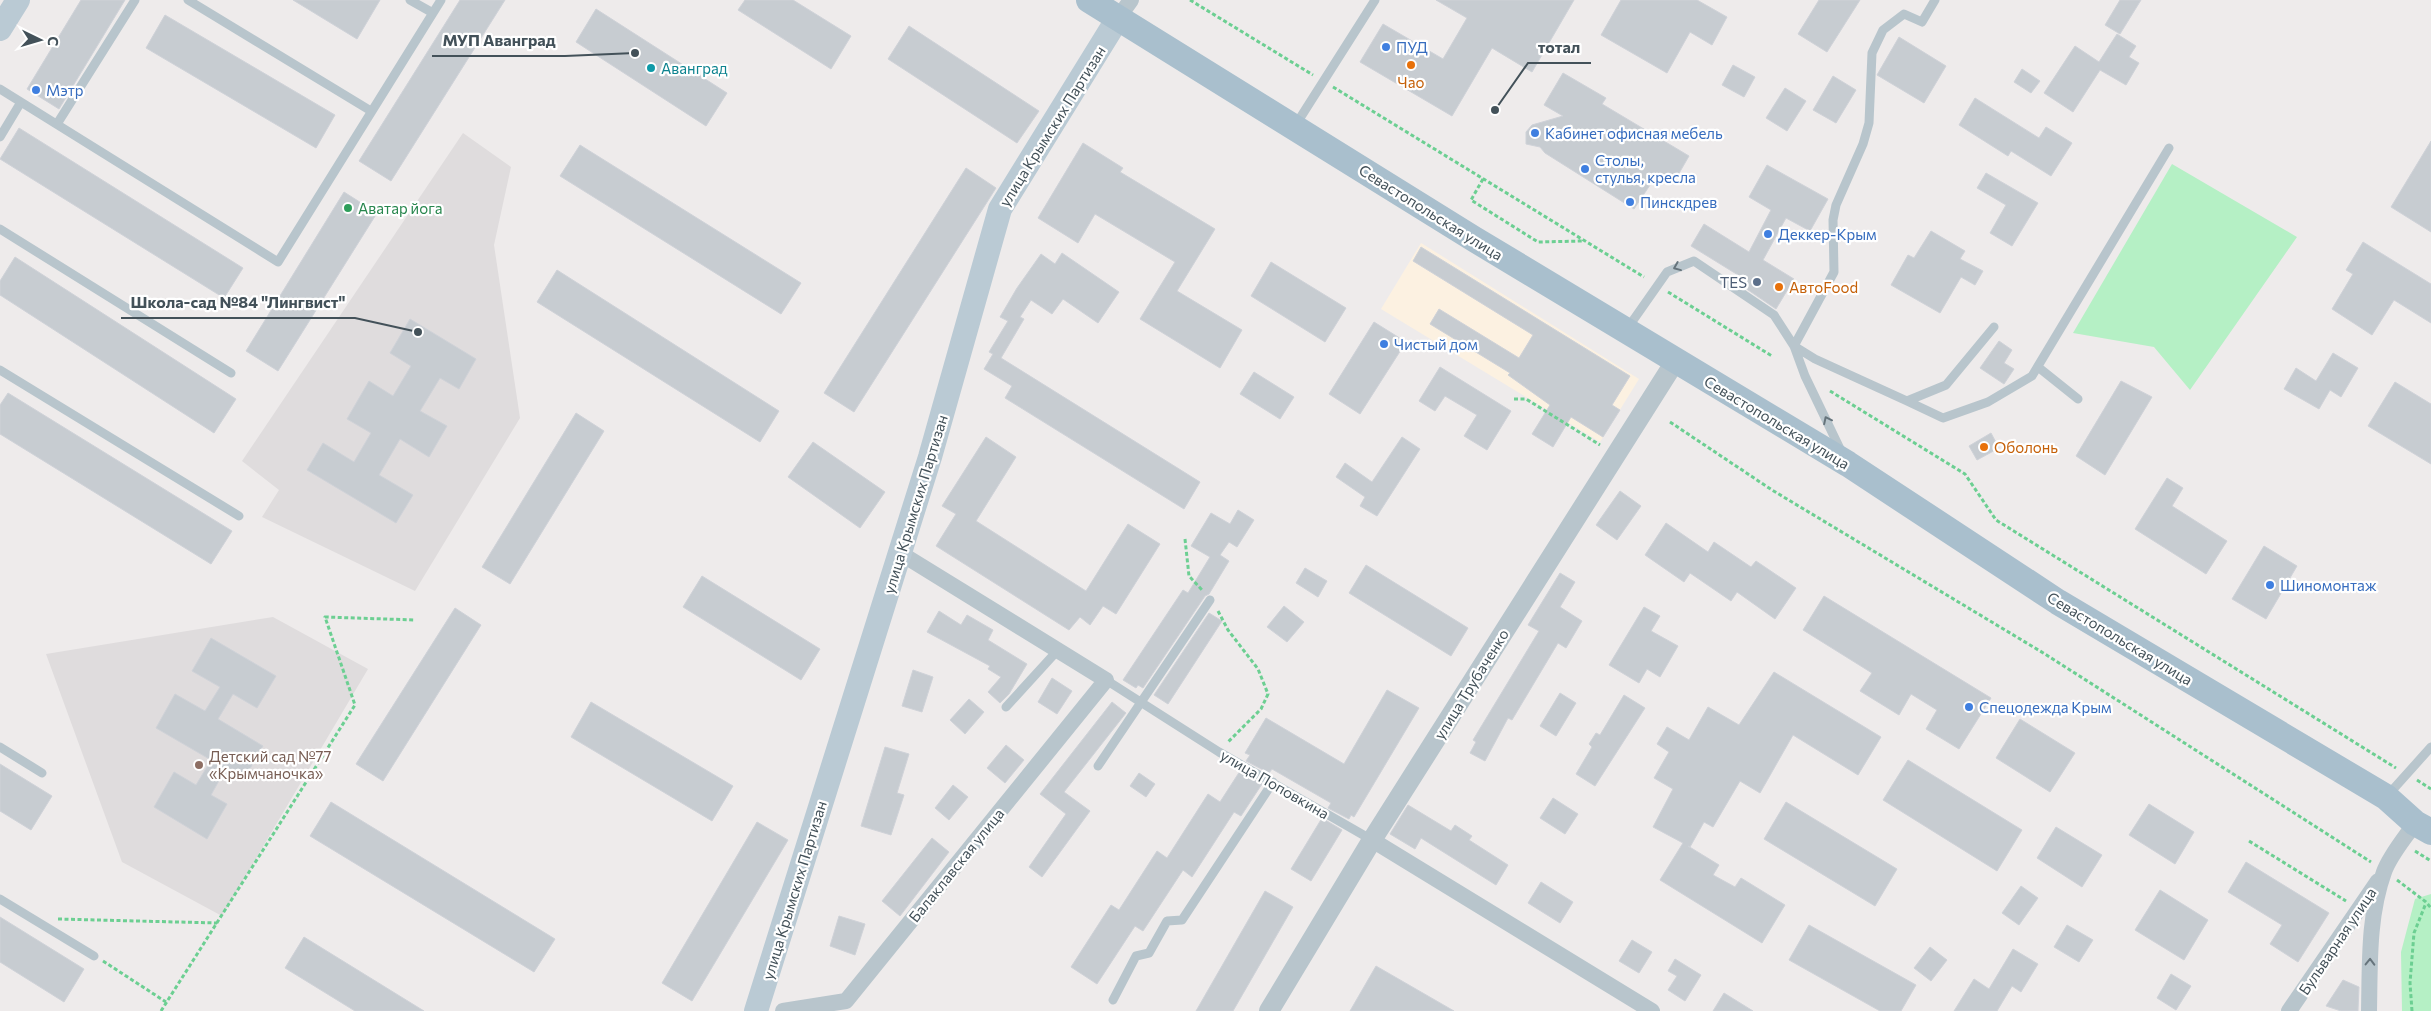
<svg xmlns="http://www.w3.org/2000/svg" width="2431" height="1011" viewBox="0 0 2431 1011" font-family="Commissioner,sans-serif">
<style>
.commercial{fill:#fcf1e1}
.education{fill:#dfdcdd}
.green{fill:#b5f0c5}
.building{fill:#c7ccd1;stroke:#cfd2d8}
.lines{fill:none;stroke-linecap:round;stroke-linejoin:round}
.path{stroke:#6ccf92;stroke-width:3;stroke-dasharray:4 2.5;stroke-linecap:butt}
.service{stroke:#b8c5cc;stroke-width:9}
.minor{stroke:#b8c5cc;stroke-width:16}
.tertiary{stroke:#b8c5cc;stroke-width:20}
.secondary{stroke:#bacad4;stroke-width:24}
.primary{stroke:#a9bfcd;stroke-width:26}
.oneway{stroke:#66747c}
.shop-dot{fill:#3f7fe0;stroke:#fff;stroke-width:2}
.food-dot{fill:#e8710a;stroke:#fff;stroke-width:2}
.culture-dot{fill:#0f9aa8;stroke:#fff;stroke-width:2}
.leisure-dot{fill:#2e9e5b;stroke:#fff;stroke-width:2}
.service-dot{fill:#5c6f8a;stroke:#fff;stroke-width:2}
.education-dot{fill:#8d6e63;stroke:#fff;stroke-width:2}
.labels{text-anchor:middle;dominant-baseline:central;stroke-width:4.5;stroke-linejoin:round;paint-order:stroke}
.shop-label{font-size:15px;fill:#366cbe;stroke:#fff;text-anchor:start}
.culture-label{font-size:15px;fill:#0d838f;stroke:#fff;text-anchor:start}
.food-label{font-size:15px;fill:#c56008;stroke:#fff;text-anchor:start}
.street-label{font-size:15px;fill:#435159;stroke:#fff}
.leisure-label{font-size:15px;fill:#27864d;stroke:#fff;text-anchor:start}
.service-label{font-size:15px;fill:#4e5e75;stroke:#fff;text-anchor:end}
.education-label{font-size:15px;fill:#785e54;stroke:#fff;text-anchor:start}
.leader{fill:none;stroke:#435159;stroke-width:2}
.callout-dot{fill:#435159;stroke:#fff;stroke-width:2}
.callout-label{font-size:16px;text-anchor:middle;font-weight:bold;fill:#435159;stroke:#fff;stroke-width:4.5;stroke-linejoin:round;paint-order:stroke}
</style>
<rect width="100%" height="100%" fill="#eeebeb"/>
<path class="commercial" d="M1421 243 1639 379 1600 442 1381 309Z"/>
<path class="education" d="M463 133 511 167 494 245 520 418 415 591 262 517 279 490 242 461Z
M273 617 368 669 222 916 122 862 46 654Z"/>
<path class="green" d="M2172 164 2297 237 2190 390 2154 347 2073 333Z
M2431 894V1011H2402L2401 952 2415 899Z"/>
<path class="building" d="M81 0H125L59 109 27 89Z
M293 0H380L357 39Z
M460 0H505L391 181 359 161Z
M745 0H793L851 36 831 69 738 10Z
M1436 0H1574L1532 72 1492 48 1452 116 1360 62 1383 24 1443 59 1467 18Z
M1621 0H1697L1727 17 1712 45 1690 32 1667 73 1601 35Z
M1819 0H1860L1827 52 1798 34Z
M2120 0H2141L2120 34 2105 25Z
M596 9 727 93 706 126 576 42Z
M165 15 335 115 316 148 146 48Z
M909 26 1039 111 1017 143 888 59Z
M2117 34 2136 46 2129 57 2139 63 2126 85 2100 70 2073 112 2044 93 2075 46 2099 62Z
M1899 37 1946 66 1924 103 1877 75Z
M1733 65 1755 77 1744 97 1722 85Z
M2022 69 2040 81 2031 93 2014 82Z
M1563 73 1606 98 1602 104 1689 156 1674 182 1658 173 1634 209 1545 153 1540 147 1526 144V132L1532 125 1563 116 1544 105Z
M1833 76 1856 90 1836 123 1813 110Z
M1785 88 1806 101 1787 131 1766 118Z
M1975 98 2039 138 2046 127 2072 143 2051 176 2011 151 2008 156 1959 125Z
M19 128 243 268 224 298 0 159Z
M2431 141V232L2391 207Z
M1083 143 1123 168 1120 172 1215 229 1177 291 1242 330 1220 368 1140 319 1175 262 1095 214 1078 243 1038 218Z
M580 145 801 283 781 314 560 176Z
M1767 165 1828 199 1810 231 1786 218 1763 260 1794 279 1776 309 1735 281 1738 275 1691 246 1704 224 1749 252 1771 210 1749 197Z
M966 168 996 188 854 412 824 393Z
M1986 173 2038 203 2012 246 1990 233 2006 205 1977 188Z
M344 192 377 213 278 371 246 351Z
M1931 231 1965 251 1960 259 1983 271 1975 285 1961 277 1940 313 1891 285 1908 255 1914 258Z
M2363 242 2431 284V323L2394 300 2372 335 2332 309 2353 274 2346 270Z
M1421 247 1630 376 1612 405 1620 410 1603 437 1571 417 1553 447 1532 434 1550 405 1508 375 1510 373 1430 324 1439 309 1519 358 1533 335 1413 261Z
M1062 253 1119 292 1098 323 1063 299 1052 314 1031 300 1020 317 1024 319 1001 358 1200 482 1184 509 1005 398 1012 386 984 369 993 354 989 352 1008 321 1000 317 1017 288 1041 254 1055 264Z
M15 257 236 399 214 433 0 295V281Z
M1271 262 1346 308 1325 342 1251 296Z
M557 270 779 411 760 442 537 302Z
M410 319 476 359 459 389 440 378 420 411 447 426 429 457 400 439 379 475 413 495 396 523 307 470 323 443 354 462 371 433 347 419 369 381 393 396 411 366 390 353Z
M1374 322 1406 342 1360 414 1329 394Z
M1999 341 2012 350 2004 363 2014 369 2004 384 1980 368Z
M2333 353 2358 368 2341 397 2330 390 2319 409 2284 389 2296 368 2316 381Z
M1440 367 1511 411 1487 450 1464 436 1477 415 1445 396 1435 411 1419 401Z
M1254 372 1294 397 1280 419 1240 394Z
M2121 381 2152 397 2105 475 2076 456Z
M2395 382 2431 404V464L2368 426Z
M8 393 232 531 211 564 0 434V405Z
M576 413 604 431 510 584 482 567Z
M1991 433 1999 448 1977 460 1969 446Z
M986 437 1016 457 976 521 1086 591 1128 524 1160 544 1116 614 1103 606 1090 625 1080 617 1069 630 936 546 956 514 942 506Z
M1402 437 1420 449 1377 516 1360 506 1365 497 1336 477 1345 463 1372 482Z
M813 442 885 492 860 528 788 477Z
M2167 478 2183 488 2172 506 2227 541 2206 574 2135 529Z
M1620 491 1641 506 1617 540 1596 525Z
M1238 510 1254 520 1237 547 1229 542 1220 555 1229 561 1209 594 1205 596 1143 688 1138 685 1136 688 1123 680 1183 590 1188 593 1210 557 1191 546 1211 513 1230 524Z
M1666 523 1708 552 1714 542 1751 567 1756 561 1796 588 1775 619 1737 592 1731 601 1690 573 1684 582 1645 555Z
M2264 546 2297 566 2266 619 2232 599Z
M1366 565 1468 628 1451 656 1349 593Z
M1305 568 1327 581 1318 597 1296 583Z
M1560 573 1575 582 1560 607 1582 621 1566 648 1558 643 1512 720 1508 718 1485 761 1470 753 1476 742 1473 740 1539 631 1528 625Z
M702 576 820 649 801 680 683 607Z
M1824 596 1991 698 1959 749 1926 729 1937 710 1911 694 1899 715 1860 691 1872 673 1803 630Z
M1284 606 1304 622 1287 642 1267 627Z
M1644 607 1660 616 1651 631 1678 646 1660 677 1647 669 1639 683 1609 665Z
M455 608 481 625 383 781 356 764Z
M939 611 961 625 967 615 993 630 988 640 1027 664 1009 694 1000 703 988 692 1001 677 988 669 990 666 927 632Z
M1209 613 1222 621 1168 704 1154 695Z
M211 638 276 676 257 708 233 694 218 719 263 746 244 779 226 768 211 795 227 804 207 839 154 807 174 772 196 785 211 760 156 728 175 694 205 711 220 687 192 671Z
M913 670 933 677 922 712 902 706Z
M1774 672 1881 737 1858 775 1793 735 1760 793 1740 781 1713 827 1704 822 1690 847 1688 846 1719 865 1713 875 1735 887 1741 878 1785 905 1762 943 1660 880 1683 843 1653 827 1673 789 1654 778 1669 752 1657 744 1667 727 1689 740 1708 707 1739 725Z
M1052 678 1072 691 1057 714 1038 702Z
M1387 690 1419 708 1354 817 1351 815 1349 819 1328 808 1331 803 1272 769 1269 773 1246 761 1250 755 1245 753 1266 718 1344 764Z
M1560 693 1576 703 1556 736 1540 726Z
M1624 695 1645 708 1595 786 1576 774 1592 747 1589 744 1596 733 1600 735Z
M969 699 984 712 965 734 950 720Z
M591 702 733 786 712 821 571 737Z
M1112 702 1126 713 1064 792 1090 811 1042 877 1029 867 1066 814 1040 794Z
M2020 719 2075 753 2050 792 1996 758Z
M1006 745 1024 760 1005 783 987 768Z
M885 747 909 754 897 793 904 795 891 835 861 826Z
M1908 760 2022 830 1997 871 1883 800Z
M0 764 52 796 31 830 0 811Z
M1240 771 1262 784 1241 816 1234 812 1192 877 1183 870 1143 931 1135 926 1097 984 1071 967 1111 905 1119 910 1157 851 1167 858 1208 794 1220 802Z
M1139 773 1155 784 1146 797 1130 786Z
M953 785 968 797 949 820 935 808Z
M1553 798 1578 814 1565 834 1540 818Z
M331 802 555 939 534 972 310 836Z
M1786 802 1897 869 1875 906 1764 839Z
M2149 804 2194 832 2175 864 2129 835Z
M1408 805 1451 831 1455 825 1472 836 1469 840 1508 865 1496 885 1421 838 1415 849 1390 834Z
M1322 818 1342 830 1311 881 1291 869Z
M757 822 788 840 692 1001 662 983Z
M2056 827 2102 855 2082 887 2037 858Z
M932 838 949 852 900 916 882 901Z
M2246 862 2329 913 2298 962 2270 944 2282 925 2228 892Z
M1541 882 1573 902 1560 923 1528 903Z
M2021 886 2038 898 2019 925 2002 913Z
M2160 890 2208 920 2184 960 2135 930Z
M1265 891 1293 907 1233 1011H1196Z
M839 916 865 924 855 955 830 946Z
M0 917 84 969 64 1002 0 962Z
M1809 925 1916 985 1901 1011H1880L1789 960Z
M2067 925 2093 940 2079 962 2054 947Z
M304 937 424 1011H355L285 968Z
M1632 940 1652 952 1639 973 1619 961Z
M1930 947 1947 960 1931 981 1914 968Z
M2013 949 2038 964 2021 992 2012 986 1997 1011H1954L1974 979 1989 989Z
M1675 959 1701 975 1685 1001 1668 990 1677 976 1668 971Z
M1376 966 1454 1011H1350Z
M2171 974 2191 986 2176 1010 2157 998Z
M2343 980 2359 987 2358 1011H2341L2326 1006Z
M1724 993 1753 1011H1713Z"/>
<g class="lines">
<path class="path" d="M1190 0 1313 75
M1333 87 1644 277
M1483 179 1471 200 1538 242 1583 241
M1668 292 1772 356
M1830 391 1965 474 1996 520 2396 768
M1514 399H1526L1600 445
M1670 422 1772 490 2045 654 2371 862
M1185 539 1189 576 1202 590
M1218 611 1228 630 1258 669 1268 694 1261 709 1228 742
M2417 780 2431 789
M2249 841 2346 901
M2415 851 2431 861
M2397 880 2426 902 2431 908
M58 919 217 923
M103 961 166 1002
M161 1011 355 705 325 617 415 620
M2412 1011 2410 983 2414 933 2426 903"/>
<path class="service" d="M188 0 371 111
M410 0 433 13
M1935 0 1922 22 1904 14 1883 30 1872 53 1869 123 1863 144 1836 205 1833 220 1834 272 1794 346 1815 359 1907 401 1946 385 1994 327
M0 89 278 262 441 0
M57 124 135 0
M1295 126 1375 0
M0 137 21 102
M0 229 231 373
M1627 329 1667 272 1694 261 1774 315 1794 346 1805 376 1842 453
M2038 367 2078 399
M0 370 239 516
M1907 401 1943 418 1988 402 2032 376 2169 148
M1106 680 1219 752 1372 840
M1006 707 1058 650
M0 747 42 773
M1098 766 1210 600
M2388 795 2431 747
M0 899 94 956
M1113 1000 1136 956 1149 953 1167 921 1182 920 1273 782"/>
<path class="minor" d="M1118 18 1131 0
M1372 840 1652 1011
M783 1011 846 1001 1106 680 900 553
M2289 1011 2378 881
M2369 1011C2370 965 2368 916 2384 872 2390 855 2405 838 2415 823"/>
<path class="tertiary" d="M1269 1011 1372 840 1676 360"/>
<path class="secondary" d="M0 29 18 0
M756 1011 930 457 1000 209 1118 18"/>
<path class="primary" d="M1089 0 1474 239 1848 464 2058 602 2386 797 2415 823 2431 832"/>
</g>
<defs><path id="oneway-chevron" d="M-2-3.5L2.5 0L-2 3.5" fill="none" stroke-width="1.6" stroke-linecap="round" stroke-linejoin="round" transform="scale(1.25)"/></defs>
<g class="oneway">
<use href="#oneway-chevron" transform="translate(1677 267) rotate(158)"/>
<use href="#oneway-chevron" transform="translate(1827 420) rotate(-116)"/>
<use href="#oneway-chevron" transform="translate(2370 962) rotate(-89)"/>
</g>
<g class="shop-dot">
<circle cx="1386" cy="47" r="5"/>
<circle cx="36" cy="90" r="5"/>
<circle cx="1535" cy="133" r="5"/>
<circle cx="1585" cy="169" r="5"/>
<circle cx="1630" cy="202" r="5"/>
<circle cx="1768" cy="234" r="5"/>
<circle cx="1384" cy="344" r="5"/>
<circle cx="2270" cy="585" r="5"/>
<circle cx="1969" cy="707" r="5"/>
</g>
<g class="food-dot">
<circle cx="1411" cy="65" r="5"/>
<circle cx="1779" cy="287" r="5"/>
<circle cx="1984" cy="447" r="5"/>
</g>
<circle class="culture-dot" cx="651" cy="68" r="5"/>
<circle class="leisure-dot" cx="348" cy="208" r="5"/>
<circle class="service-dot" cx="1757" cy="282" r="5"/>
<circle class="education-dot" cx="199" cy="765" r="5"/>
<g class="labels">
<g class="shop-label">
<text x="1396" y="47">ПУД</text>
<text x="46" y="90">Мэтр</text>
<text x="1545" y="133">Кабинет офисная мебель</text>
<text x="1595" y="160">Столы,<tspan x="1595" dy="17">стулья, кресла</tspan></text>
<text x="1640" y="202">Пинскдрев</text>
<text x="1778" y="234">Деккер-Крым</text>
<text x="1394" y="344">Чистый дом</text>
<text x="2280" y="585">Шиномонтаж</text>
<text x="1979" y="707">Спецодежда Крым</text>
</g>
<g class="culture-label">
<text x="661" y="68">Аванград</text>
</g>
<g class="food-label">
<text x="1411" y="82" text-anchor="middle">Чао</text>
<text x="1789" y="287">АвтоFood</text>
<text x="1994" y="447">Оболонь</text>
</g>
<g class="street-label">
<text transform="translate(1052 126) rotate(-58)">улица Крымских Партизан</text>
<text transform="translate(1431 212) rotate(32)">Севастопольская улица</text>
<text transform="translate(1777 422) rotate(31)">Севастопольская улица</text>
<text transform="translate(915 504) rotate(-73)">улица Крымских Партизан</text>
<text transform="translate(2120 638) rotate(31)">Севастопольская улица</text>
<text transform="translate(1471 684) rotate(-58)">улица Трубаченко</text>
<text transform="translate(1275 784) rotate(30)">улица Поповкина</text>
<text transform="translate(956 865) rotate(-51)">Балаклавская улица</text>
<text transform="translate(794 890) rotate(-73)">улица Крымских Партизан</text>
<text transform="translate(2337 941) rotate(-56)">Бульварная улица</text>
</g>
<g class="leisure-label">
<text x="358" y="208">Аватар йога</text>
</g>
<g class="service-label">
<text x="1747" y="282">TES</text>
</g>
<g class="education-label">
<text x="209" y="756">Детский сад №77<tspan x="209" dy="17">«Крымчаночка»</tspan></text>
</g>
</g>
<path class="leader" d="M635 53L565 56H432M1495 110L1528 63H1591M418 332L355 318H121"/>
<g class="callout-dot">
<circle cx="635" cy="53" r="5"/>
<circle cx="1495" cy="110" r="5"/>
<circle cx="418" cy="332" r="5"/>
</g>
<g class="callout-label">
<text x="499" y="46">МУП Аванград</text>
<text x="1559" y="53">тотал</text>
<text x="238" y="308">Школа-сад №84 "Лингвист"</text>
</g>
<g transform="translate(40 40) rotate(95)" stroke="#ffffff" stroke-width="4" paint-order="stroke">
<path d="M0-4L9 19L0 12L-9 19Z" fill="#435159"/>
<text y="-8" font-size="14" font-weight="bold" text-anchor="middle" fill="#435159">С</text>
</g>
</svg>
